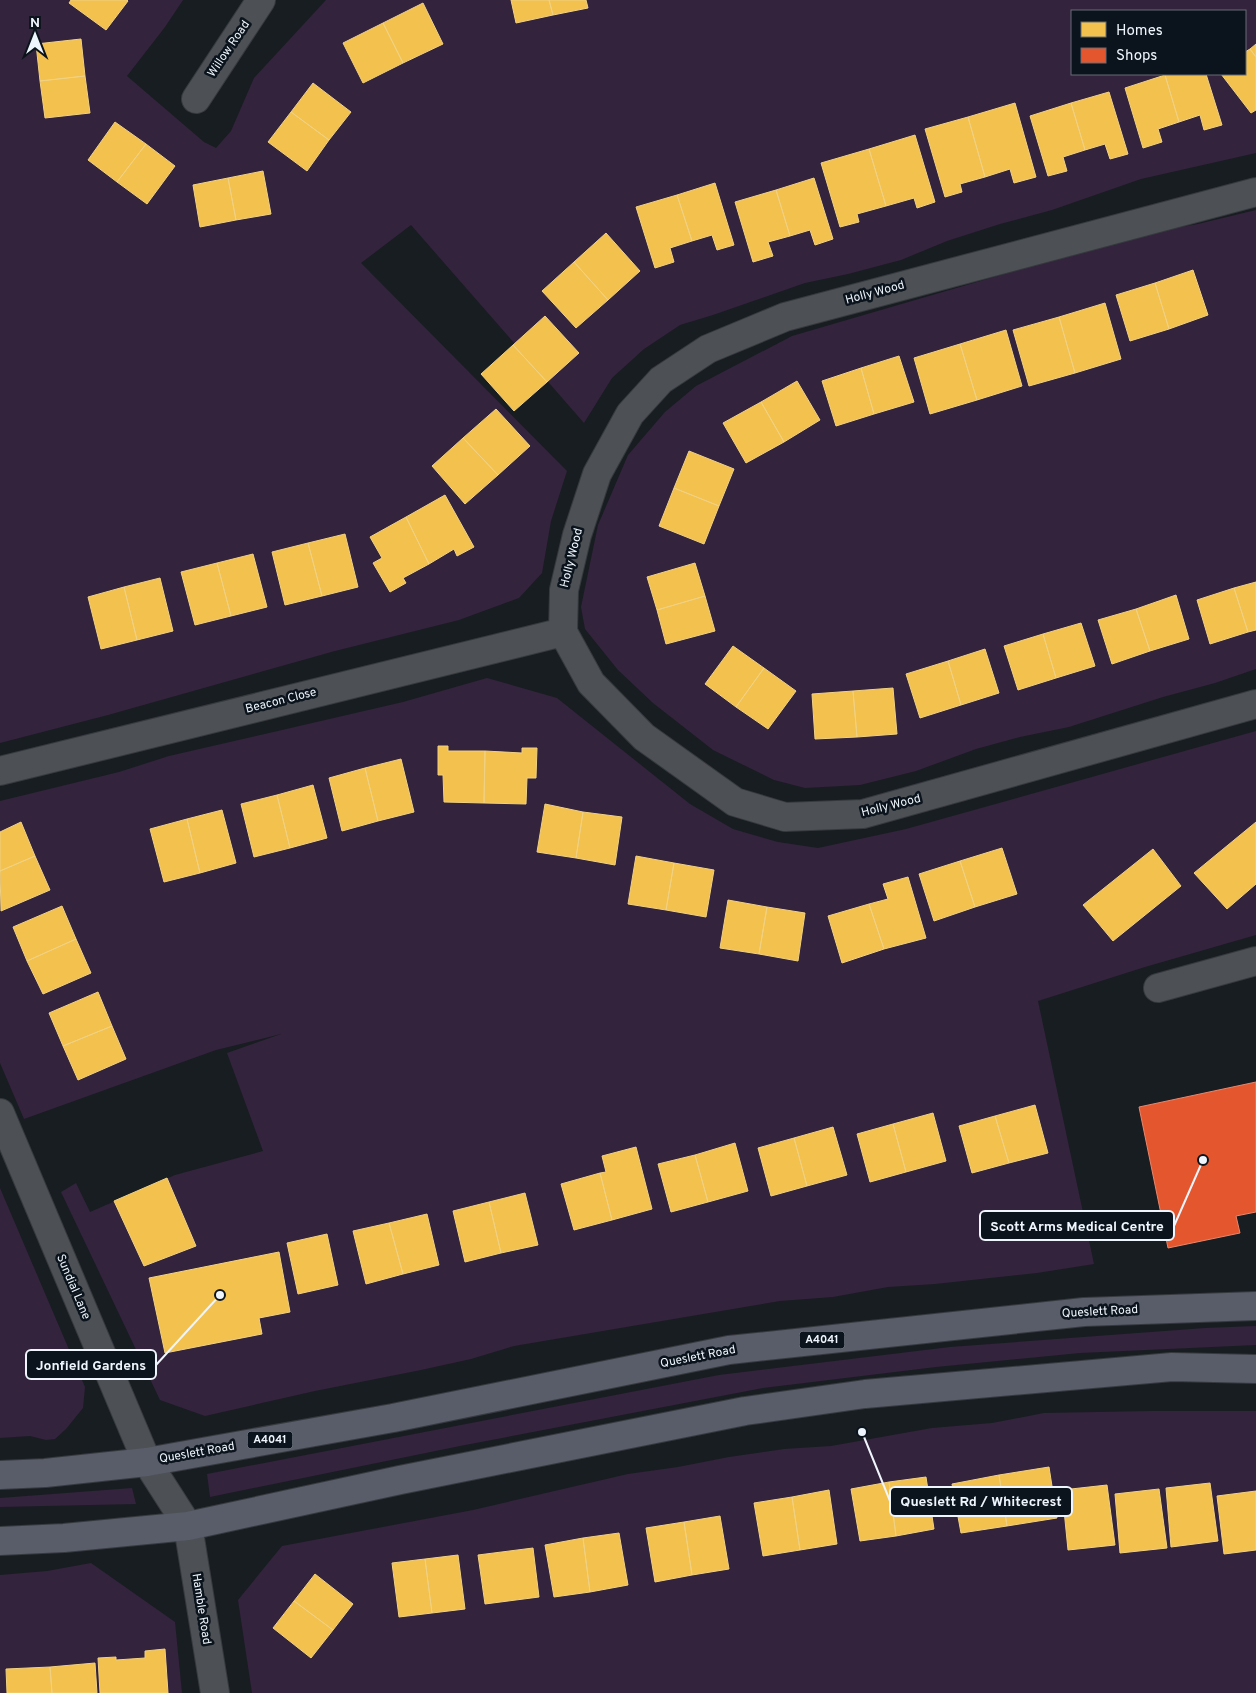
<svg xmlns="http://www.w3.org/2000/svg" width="1256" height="1693" viewBox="0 0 1256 1693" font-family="Overpass,sans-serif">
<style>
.green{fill:#33233c;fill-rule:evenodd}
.homes{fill:#f2c14e;stroke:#f1d182}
.shops{fill:#e4572e;stroke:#e7866c}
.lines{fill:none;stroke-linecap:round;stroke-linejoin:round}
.minor-casing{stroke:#363a3f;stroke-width:30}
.highway-casing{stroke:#363a3f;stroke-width:30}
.minor{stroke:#4d5155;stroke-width:28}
.highway{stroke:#595c69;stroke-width:28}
.labels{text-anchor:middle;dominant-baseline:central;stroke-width:5;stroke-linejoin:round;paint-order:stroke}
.shield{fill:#0b131c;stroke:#abb1b9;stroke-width:1}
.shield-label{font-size:11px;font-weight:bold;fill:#eff5fc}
.street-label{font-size:12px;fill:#eff5fc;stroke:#0b131c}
.leader{fill:none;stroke:#eff5fc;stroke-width:2}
.callout-dot{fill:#eff5fc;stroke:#0b131c;stroke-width:2}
.callout{fill:#0b131c;stroke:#eff5fc;stroke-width:2}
.callout-label{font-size:14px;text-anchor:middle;font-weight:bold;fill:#eff5fc}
</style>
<rect width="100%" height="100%" fill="#181d22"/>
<path class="green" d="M0 0H183L165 27 127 76 204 142 216 148 231 131 254 78 326 0H1256V153L1141 179 1052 210 1000 224 947 241 901 260 848 274 805 283 713 315 680 325 644 349 612 378 584 423 411 225 361 263 567 471 551 521 542 573 519 598 459 620 335 651 108 715 0 743ZM1072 11H1245V74H1072Z
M1256 210V669L1215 683 1163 697 1069 727 1020 737 976 749 916 771 860 785 805 788 774 780 713 750 653 703 618 670 585 629 581 607 598 525 628 455 665 412 696 386 792 336 1141 234 1198 224Z
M487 678 557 698 690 804 733 829 778 842 818 848 906 829 1256 731V935L1145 967 1038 1001 1094 1264 1037 1273 935 1284 888 1287 833 1297 780 1301 514 1346 471 1359 421 1370 315 1391 205 1416 160 1400 61 1192 76 1183 90 1212 175 1175 263 1151 227 1053 281 1034 216 1050 24 1119 0 1063V801L119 772 169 756 403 702Z
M0 1188 85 1387 83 1408 66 1429 55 1439 46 1440 30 1436 0 1438Z
M1256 1326V1345L1080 1353 936 1367 763 1388 460 1446 210 1497 207 1474 719 1375 950 1347 1205 1328Z
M1151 1411H1256V1693H252L238 1600 282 1546 473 1510 628 1474 678 1467 729 1457 784 1449 831 1446 932 1428 992 1423 1044 1413Z
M132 1488 136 1504 0 1507V1498Z
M91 1563 175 1622 182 1693H0V1575L47 1571Z"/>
<path class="homes" d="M71 0H127L128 1 106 30 69 3Z
M511 0H549L553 15 516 23Z
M549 0H586L588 8 553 15Z
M423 3 443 44 403 63 383 23Z
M383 23 403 63 363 83 343 43Z
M81 39 85 76 40 81 36 44Z
M1256 44V57L1250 49Z
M1250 49 1256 57V110L1251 113 1221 74H1245V52Z
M1170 74H1206L1222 125 1204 130 1200 115 1179 122 1165 75Z
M1165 75 1179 122 1158 129 1162 142 1143 148 1125 88Z
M85 76 90 113 45 118 40 81Z
M313 83 351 112 329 140 291 112Z
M1109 92 1128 154 1110 159 1105 144 1085 150 1071 103Z
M1015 103 1036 177 1014 183 1010 169 985 177 968 117Z
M1071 103 1085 150 1063 157 1067 171 1048 176 1030 116Z
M291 112 329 140 307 171 268 142Z
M968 117 985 177 960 184 962 192 945 197 925 129Z
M115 122 146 144 117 182 88 160Z
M915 135 935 202 917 208 914 198 886 206 869 149Z
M146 144 175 166 147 204 117 182Z
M869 149 886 206 857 214 859 222 840 227 821 163Z
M263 171 271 214 236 220 228 178Z
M228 178 236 220 200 227 193 185Z
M814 178 833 239 815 245 810 230 790 236 776 190Z
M715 183 734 245 717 250 712 235 692 241 677 195Z
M776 190 790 236 768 242 773 256 753 262 735 202Z
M677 195 692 241 670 248 674 262 655 268 636 207Z
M606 233 640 271 608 300 574 262Z
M574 262 608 300 576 328 542 291Z
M1193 270 1208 315 1169 329 1155 283Z
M1155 283 1169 329 1130 341 1116 295Z
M1105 303 1121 359 1075 373 1059 317Z
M545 316 579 353 547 382 513 345Z
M1059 317 1075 373 1029 386 1013 330Z
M1006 330 1022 386 977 400 960 344Z
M960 344 977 400 930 414 914 358Z
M513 345 547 382 514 411 481 374Z
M899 356 914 402 874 414 861 368Z
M861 368 874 414 836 426 822 381Z
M797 381 820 420 784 442 761 402Z
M761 402 784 442 746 463 723 423Z
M496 409 530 446 498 475 463 438Z
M463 438 498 475 465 504 432 466Z
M689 451 734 469 719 506 674 488Z
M674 488 719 506 704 544 659 526Z
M445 495 474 547 457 556 454 549 429 564 406 517Z
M406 517 429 564 403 578 406 583 390 592 373 563 382 558 370 537Z
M345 534 358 587 322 596 308 543Z
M308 543 322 596 285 605 272 552Z
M253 554 267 607 231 616 217 563Z
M217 563 231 616 195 625 181 572Z
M695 563 705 596 657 610 647 577Z
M160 578 173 631 137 640 124 587Z
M1256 582V630L1248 632 1234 588Z
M124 587 137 640 101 649 88 597Z
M1234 588 1248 632 1210 644 1197 600Z
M1176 595 1189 639 1150 651 1136 609Z
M705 596 715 631 666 644 657 610Z
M1136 609 1150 651 1112 664 1098 620Z
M1081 623 1095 666 1056 678 1043 634Z
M1043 634 1056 678 1018 690 1004 646Z
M733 646 764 668 736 707 705 684Z
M985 649 999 693 961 705 948 661Z
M948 661 961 705 920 718 906 674Z
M764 668 796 691 768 729 736 707Z
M893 688 897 734 857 737 853 691Z
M853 691 857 737 815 739 812 694Z
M438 746H448V751H485L484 803 444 802 443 775H438Z
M522 748H537L536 778H527L526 804 484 803 485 751 522 753Z
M401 759 414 812 378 821 365 768Z
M365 768 378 821 342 831 329 778Z
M313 785 327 838 290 848 277 795Z
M277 795 290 848 254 857 241 804Z
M545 804 583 812 576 858 537 852Z
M222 810 236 863 200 873 187 819Z
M583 812 622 817 615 865 576 858Z
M187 819 200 873 164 882 150 829Z
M21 822 35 856 0 871V832Z
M1256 822V884L1227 909 1194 873Z
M1002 848 1017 894 975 907 960 861Z
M1153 849 1181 886 1113 941 1083 905Z
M35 856 50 890 1 911 0 871Z
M636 856 674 863 666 910 628 904Z
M960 861 975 907 934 921 919 874Z
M674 863 714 870 706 917 666 910Z
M908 877 926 938 884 949 869 904 888 899 883 884Z
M728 900 767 907 759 954 720 948Z
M869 904 884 949 842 963 828 916Z
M62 906 76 939 27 961 13 927Z
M767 907 805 913 798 961 759 954Z
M76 939 91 973 43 994 27 961Z
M98 992 112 1026 63 1046 49 1013Z
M112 1026 126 1059 78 1080 63 1046Z
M1035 1105 1048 1153 1009 1163 995 1116Z
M933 1113 946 1161 906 1172 893 1124Z
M995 1116 1009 1163 972 1173 959 1126Z
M893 1124 906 1172 870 1182 857 1134Z
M833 1127 847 1175 807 1186 794 1138Z
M794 1138 807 1186 771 1196 758 1148Z
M735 1143 748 1191 708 1202 695 1155Z
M636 1147 652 1209 612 1220 600 1173 606 1172 602 1156Z
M695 1155 708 1202 671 1212 658 1164Z
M600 1173 612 1220 574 1230 561 1184Z
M167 1178 196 1246 144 1266 114 1201Z
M525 1193 538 1245 501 1253 489 1202Z
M489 1202 501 1253 465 1262 453 1211Z
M427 1214 439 1265 403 1274 389 1223Z
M389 1223 403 1274 366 1284 353 1231Z
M327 1234 338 1285 298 1294 287 1243Z
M279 1252 290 1312 259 1318 262 1334 165 1353 149 1278Z
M1049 1467 1057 1518 1007 1526 999 1475Z
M999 1475 1007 1526 961 1533 952 1484Z
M926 1477 934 1529 896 1536 889 1482Z
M889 1482 896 1536 860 1541 851 1489Z
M1210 1483 1218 1541 1171 1547 1166 1488Z
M1107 1485 1115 1545 1068 1550 1062 1490Z
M1159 1489 1167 1548 1120 1553 1115 1494Z
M829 1490 837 1544 800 1550 792 1497Z
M1256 1491V1550L1224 1554 1217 1496Z
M792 1497 800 1550 763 1556 754 1503Z
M720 1516 729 1569 692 1575 684 1522Z
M684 1522 692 1575 655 1582 646 1528Z
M619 1533 628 1585 590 1592 583 1538Z
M583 1538 590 1592 554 1597 545 1545Z
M533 1548 539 1597 485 1604 478 1555Z
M458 1555 465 1609 432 1613 425 1559Z
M425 1559 432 1613 399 1617 392 1563Z
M315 1574 353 1604 333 1630 294 1601Z
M294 1601 333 1630 311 1658 273 1628Z
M165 1649 168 1693H100L98 1658 116 1657V1660L145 1658V1651Z
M95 1663 97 1693H52L50 1667Z
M50 1667 52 1693H7L6 1669Z"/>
<path class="shops" d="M1256 1082V1212L1236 1216 1240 1233 1168 1248 1139 1107Z"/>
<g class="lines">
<g class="minor-casing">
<path id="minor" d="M196 99 261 0
M1256 192 785 317 708 349 661 380 630 414 597 474 577 535 564 590 563 632 591 683 644 737 735 802 785 817 863 814 1256 704
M0 771 563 632
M1158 988 1256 961
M0 1113 147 1462 188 1526 215 1693"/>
</g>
<g class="highway-casing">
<path id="highway" d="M0 1475 45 1473 147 1462 393 1418 729 1350 1084 1312 1256 1306
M0 1541 64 1538 188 1526 400 1480 745 1411 865 1394 1172 1367 1256 1369"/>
</g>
<use href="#minor" class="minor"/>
<use href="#highway" class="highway"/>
</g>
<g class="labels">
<g class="shield">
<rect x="799.5" y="1331.5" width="45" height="17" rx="4"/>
<rect x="247.5" y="1431.5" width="45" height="17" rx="4"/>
</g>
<g class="shield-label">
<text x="822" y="1340">A4041</text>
<text x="270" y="1440">A4041</text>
</g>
<g class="street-label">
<text transform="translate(229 49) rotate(-56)">Willow Road</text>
<text transform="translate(875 293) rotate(-15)">Holly Wood</text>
<text transform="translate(572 558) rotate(-76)">Holly Wood</text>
<text transform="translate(281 701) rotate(-14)">Beacon Close</text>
<text transform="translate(891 806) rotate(-14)">Holly Wood</text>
<text transform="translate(73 1287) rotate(67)">Sundial Lane</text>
<text transform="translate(1100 1312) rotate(-3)">Queslett Road</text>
<text transform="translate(698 1357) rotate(-11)">Queslett Road</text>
<text transform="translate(197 1453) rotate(-10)">Queslett Road</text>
<text transform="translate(201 1609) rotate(81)">Hamble Road</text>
</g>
</g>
<path class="leader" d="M1203 1160L1174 1226M220 1295L156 1365M862 1432L890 1501"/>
<g class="callout-dot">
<circle cx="1203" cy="1160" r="5"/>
<circle cx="220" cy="1295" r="5"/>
<circle cx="862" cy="1432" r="5"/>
</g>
<g class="callout">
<rect x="980" y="1211" width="194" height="29" rx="5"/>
<rect x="26" y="1350" width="130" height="29" rx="5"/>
<rect x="890" y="1487" width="182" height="29" rx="5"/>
</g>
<g class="callout-label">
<text x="1077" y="1231">Scott Arms Medical Centre</text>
<text x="91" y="1370">Jonfield Gardens</text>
<text x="981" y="1506">Queslett Rd / Whitecrest</text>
</g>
<rect x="1071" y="10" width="175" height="65" fill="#0b131c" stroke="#666d76"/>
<rect x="1081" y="22" width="25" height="15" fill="#f2c14e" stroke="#666d76"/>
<text x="1116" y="35" font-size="15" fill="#eff5fc">Homes</text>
<rect x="1081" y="48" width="25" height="15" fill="#e4572e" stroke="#666d76"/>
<text x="1116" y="60" font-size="15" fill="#eff5fc">Shops</text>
<g transform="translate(35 35)" stroke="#0b131c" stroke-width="4" paint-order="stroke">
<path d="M0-4L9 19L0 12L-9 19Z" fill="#eff5fc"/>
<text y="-8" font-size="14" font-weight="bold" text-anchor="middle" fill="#eff5fc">N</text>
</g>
</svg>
